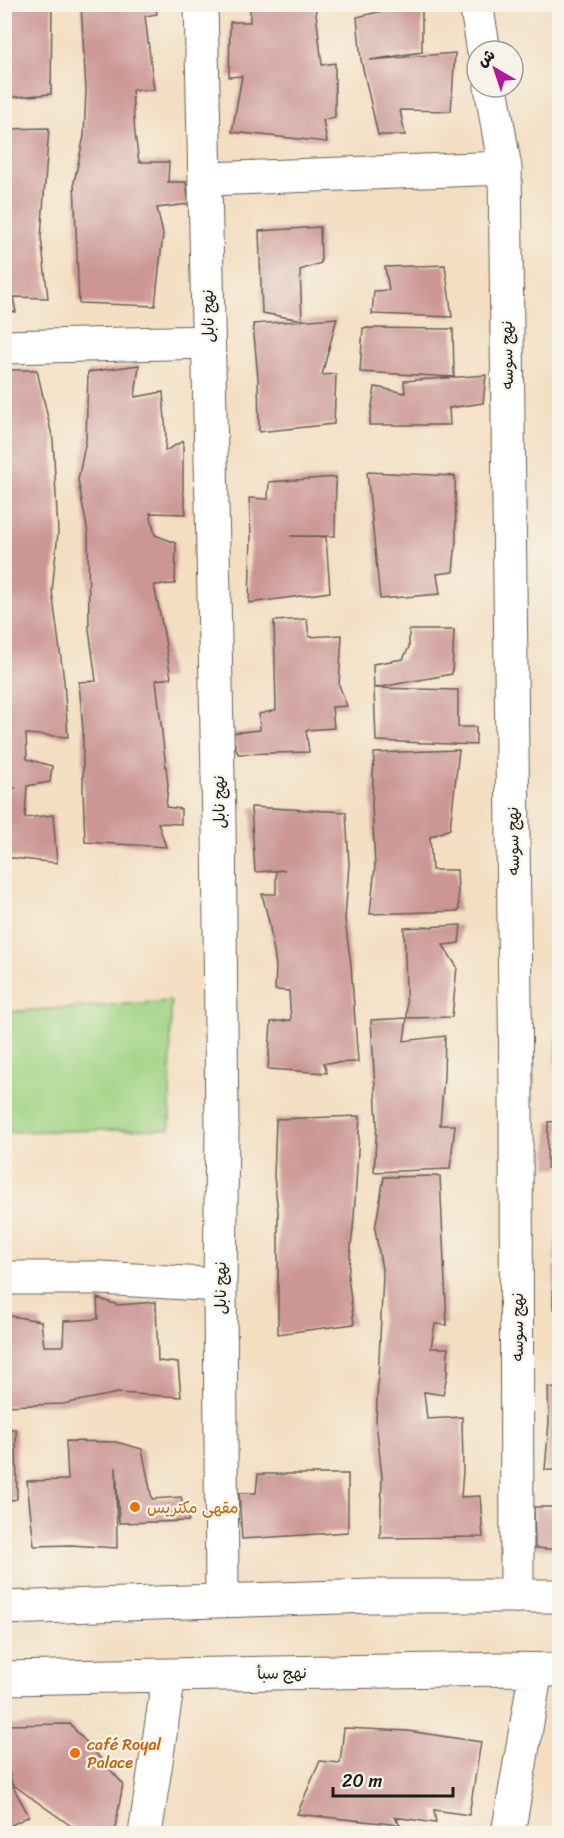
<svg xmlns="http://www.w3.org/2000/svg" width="564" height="1838" viewBox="0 0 564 1838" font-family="Sriracha,'Playpen Sans Arabic',sans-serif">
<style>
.green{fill:#9fd383;stroke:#5e7850;stroke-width:1.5}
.building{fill:#cb9694}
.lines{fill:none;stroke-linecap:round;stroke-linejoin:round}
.minor-casing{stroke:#676056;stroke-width:35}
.tertiary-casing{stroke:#676056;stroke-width:35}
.minor{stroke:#fff;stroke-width:33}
.tertiary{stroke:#fff;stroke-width:33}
.food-dot{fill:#e8710a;stroke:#f7f3e8;stroke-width:2}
.labels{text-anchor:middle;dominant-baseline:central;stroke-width:4.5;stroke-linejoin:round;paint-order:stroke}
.street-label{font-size:16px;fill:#1c1c1c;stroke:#f7f3e8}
.food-label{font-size:16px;fill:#c56008;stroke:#f7f3e8;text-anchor:start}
</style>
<rect width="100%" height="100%" fill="#f7f3e8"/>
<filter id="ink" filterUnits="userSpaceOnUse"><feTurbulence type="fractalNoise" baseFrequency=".0167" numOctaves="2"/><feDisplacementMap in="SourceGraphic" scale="12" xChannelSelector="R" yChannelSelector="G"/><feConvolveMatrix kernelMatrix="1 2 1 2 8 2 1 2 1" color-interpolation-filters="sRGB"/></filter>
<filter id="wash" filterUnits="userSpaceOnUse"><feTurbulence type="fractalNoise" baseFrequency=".008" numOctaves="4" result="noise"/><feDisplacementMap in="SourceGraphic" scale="24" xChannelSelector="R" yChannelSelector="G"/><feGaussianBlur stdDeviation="1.35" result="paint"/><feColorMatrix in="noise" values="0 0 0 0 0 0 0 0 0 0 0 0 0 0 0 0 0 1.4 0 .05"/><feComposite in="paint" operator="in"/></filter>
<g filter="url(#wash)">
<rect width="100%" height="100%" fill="#f3dec1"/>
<path class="green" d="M171 1001 170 1129 5 1132V1012Z"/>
<g id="blocks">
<path class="building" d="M4 4H52L51 94 4 98Z
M81 4H155L157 14 145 16 154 90H132L135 134 139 162H169L168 182H186L189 204 157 208 163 234 155 306 79 303 74 182 84 136 86 90Z
M250 4H315L322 65 335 63V117L323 120 327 142 232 132 242 76 229 77 230 22H250Z
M411 4H422V52L370 60 455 53 451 111 400 110 405 135H378L361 60 357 17Z
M49 128 41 237 48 298 13 297 16 312 4 311V129Z
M320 227 321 263 300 270 302 320 262 313 259 231Z
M445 265 452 317 372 314 374 291 389 290 385 267Z
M337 318 322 375 336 374 334 424 259 432 258 378 253 324Z
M363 328 453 329 454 377 360 372Z
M139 365 135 397 163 392 166 436 165 451 183 441V488L186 514 150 513 155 535 176 543 175 584 154 585 164 634 171 678 156 680 168 785 166 807 181 809V824L158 823 166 847 85 842 83 792V731L79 682 96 681 89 629 88 533 78 480 86 440 88 372Z
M4 370H37L53 440 58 532 52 591 64 681 68 737 26 734 27 759 52 766 50 782 27 786 25 818 53 815 57 863 4 857V790L16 788 4 789Z
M486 375 483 403 449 408 450 425H369L375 387 405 393 404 381Z
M367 472 455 476 456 540 453 572 437 574 440 594 380 599Z
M336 477 335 536H290L326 537 330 592 249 603 251 536 249 498 268 499 269 482Z
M307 619 309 637 342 635 339 685 347 706 332 707 334 728 306 730 309 752 238 754 231 733 260 730 259 714 276 710 274 621Z
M409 630H454L452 674 375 688 458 690V727H476V745L376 741 373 664 403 659 409 647Z
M459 750 450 829 430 837 432 870H457L459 911 370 914 375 867 372 804 374 753Z
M251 807 346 812 349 864 345 920 351 965 358 1062 324 1063 327 1073 268 1069 271 1022 291 1020 289 991 275 990 276 965 269 922 262 894H276V871L285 870 255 872Z
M461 925 459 943 443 945 457 967 452 1017 407 1018 404 928Z
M558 1016H560V1064H554Z
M407 1018 404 1041 445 1036 444 1077 440 1125H455L450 1169 374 1172 377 1123 371 1020Z
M360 1116 354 1218 348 1276 354 1324 278 1334V1212L274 1176 276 1119Z
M560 1121V1168H547L548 1122Z
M440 1176 447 1325 435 1324 431 1348H448L447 1375 443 1395 424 1392 427 1419 462 1417 463 1471 461 1497 480 1496 483 1537 380 1538 382 1477 376 1422 383 1275 375 1229 384 1177Z
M556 1238H560V1261H554Z
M554 1265 560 1266V1310L553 1309Z
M97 1298 118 1305 156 1302 158 1361 178 1363 181 1397 118 1393 63 1404 4 1406V1315L41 1321 44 1346H63L64 1321 98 1319Z
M558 1382H560V1470H545L549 1422 548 1387 557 1389Z
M4 1429H16L17 1499 4 1502Z
M66 1441 116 1442 142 1449 152 1499 181 1497 189 1521 119 1523 116 1467 117 1548 71 1545 34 1546 27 1481 68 1480Z
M258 1474H348V1532L242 1539 239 1493H256Z
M560 1496V1550L535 1548 534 1507H557L556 1497Z
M70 1724 123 1784 114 1833H81L12 1784 4 1753V1725Z
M344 1728 408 1731 481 1742 469 1815 434 1810 436 1823 394 1817 401 1825 297 1814 320 1761 340 1763Z
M4 1770 29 1816 4 1829Z"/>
</g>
</g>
<g filter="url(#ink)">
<use href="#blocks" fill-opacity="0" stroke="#676056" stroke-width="1.5"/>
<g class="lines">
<g class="minor-casing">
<path id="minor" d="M201 4 219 822 222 1129 220 1285 222 1600
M476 4 484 51
M491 87 505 168 516 1084 517 1596
M206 179 505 168
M4 347 208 342
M4 1278H100L220 1285
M4 1678 501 1669 560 1670
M145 1834 169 1675
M508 1834 536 1670"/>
</g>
<g class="tertiary-casing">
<path id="tertiary" d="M4 1608 372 1596H560"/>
</g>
<use href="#minor" class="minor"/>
<use href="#tertiary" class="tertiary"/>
</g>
</g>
<g class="food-dot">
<circle cx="135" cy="1507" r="6"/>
<circle cx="75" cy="1753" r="6"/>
</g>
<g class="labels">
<g class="street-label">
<text transform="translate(208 316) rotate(-91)">نهج نابل</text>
<text transform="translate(507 355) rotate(-91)">نهج سوسه</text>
<text transform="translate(219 802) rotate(-91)">نهج نابل</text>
<text transform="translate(513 841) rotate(-91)">نهج سوسه</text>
<text transform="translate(220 1288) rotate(-90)">نهج نابل</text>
<text transform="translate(517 1327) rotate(-90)">نهج سوسه</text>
<text transform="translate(282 1673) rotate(-1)">نهج سبأ</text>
</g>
<g class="food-label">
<text x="147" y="1507">مقهى مكتريس</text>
<text x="87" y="1744">café Royal<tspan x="87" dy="18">Palace</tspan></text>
</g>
</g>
<rect width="564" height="1838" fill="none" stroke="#f7f3e8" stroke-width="24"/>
<g transform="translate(495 69) rotate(321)"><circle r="28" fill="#f7f3e8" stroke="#9f9d96" stroke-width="1.5"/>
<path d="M0-4.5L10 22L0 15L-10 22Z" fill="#b5179e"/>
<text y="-9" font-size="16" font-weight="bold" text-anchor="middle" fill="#1c1c1c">ش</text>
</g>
<path d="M333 1787v9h120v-9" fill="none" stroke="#1c1c1c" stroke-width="3"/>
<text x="342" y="1787" font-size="18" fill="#1c1c1c" stroke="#f7f3e8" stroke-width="4.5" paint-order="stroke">20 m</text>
</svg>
